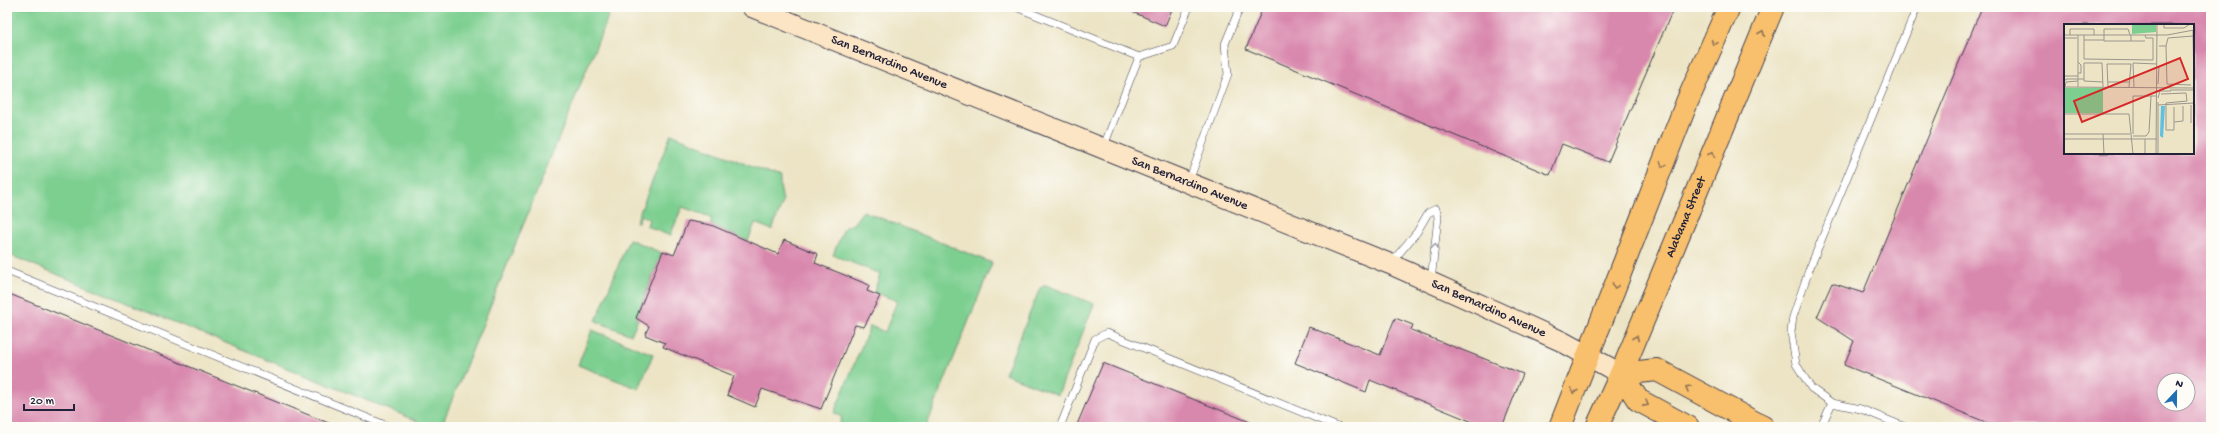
<svg xmlns="http://www.w3.org/2000/svg" width="2218" height="434" viewBox="0 0 2218 434" font-family="'Gochi Hand',sans-serif">
<style>
.green{fill:#7dcf90;stroke:#507866}
.building{fill:#d988ad;fill-rule:evenodd}
.lines{fill:none;stroke-linecap:round;stroke-linejoin:round}
.lane-casing{stroke:#403f50;stroke-width:8}
.secondary-casing{stroke:#403f50;stroke-width:22}
.primary-casing{stroke:#403f50;stroke-width:24}
.lane{stroke:#fff;stroke-width:7}
.secondary{stroke:#fce5c4;stroke-width:20}
.primary{stroke:#f8bf6c;stroke-width:22}
.oneway{stroke:#8d7054}
.oneway2{stroke:#9c9ca7}
.labels{text-anchor:middle;dominant-baseline:central;stroke-width:3;stroke-linejoin:round;paint-order:stroke}
.street-label{font-size:13px;fill:#22223b;stroke:#fdfcf7}
.inset-road{fill:none;stroke:#9b968e;stroke-width:1}
.view{fill:#d62828;fill-opacity:0.15;stroke:#d62828;stroke-width:2}
.inset-edge{fill:none;stroke:#22223b;stroke-width:2}
</style>
<rect width="100%" height="100%" fill="#fdfcf7"/>
<filter id="ink" filterUnits="userSpaceOnUse"><feTurbulence type="fractalNoise" baseFrequency=".025" numOctaves="2"/><feDisplacementMap in="SourceGraphic" scale="8" xChannelSelector="R" yChannelSelector="G"/><feConvolveMatrix kernelMatrix="1 2 1 2 8 2 1 2 1" color-interpolation-filters="sRGB"/></filter>
<filter id="wash" filterUnits="userSpaceOnUse"><feTurbulence type="fractalNoise" baseFrequency=".012" numOctaves="4" result="noise"/><feDisplacementMap in="SourceGraphic" scale="16" xChannelSelector="R" yChannelSelector="G"/><feGaussianBlur stdDeviation="0.9" result="paint"/><feColorMatrix in="noise" values="0 0 0 0 0 0 0 0 0 0 0 0 0 0 0 0 0 1.4 0 .05"/><feComposite in="paint" operator="in"/></filter>
<g filter="url(#wash)">
<rect width="100%" height="100%" fill="#ece4c5"/>
<path class="green" d="M7 7H612L441 427H432L7 254Z
M671 134 780 178V186L783 202 772 230 755 223 748 241 711 225V217L682 207 670 236 647 226 649 219 641 215 638 222H636Z
M863 211 992 263 926 427H839L842 417 834 413 870 326 885 332 897 301 874 292 880 274 833 255 844 228 853 224Z
M629 239 662 253 636 318 638 319 631 335 596 321Z
M1046 285 1094 304 1058 395 1005 374 1040 288Z
M592 330 653 354 639 389 578 365Z"/>
<g id="blocks">
<path class="building" d="M1121 7H1173L1165 26Z
M1263 7H1674L1608 162 1562 144 1550 175 1246 49Z
M1982 7H2211V427H1998L1844 365 1854 341 1817 317 1832 283 1863 293ZM2065 25H2193V153H2065ZM2164 380H2188V404H2164Z
M688 221 711 225 778 254 784 240 818 254 815 263 869 285 867 291 880 296 864 327 855 325 821 409 762 389 755 407 727 395 734 376 663 347 665 343 645 335 649 326 636 318 663 251 674 255Z
M7 293 336 426 335 427H7Z
M1395 318 1413 325 1411 330 1523 374 1502 427H1485L1370 380 1366 392 1295 363 1309 327 1380 355Z
M1103 363 1260 426V427H1076Z"/>
</g>
</g>
<g filter="url(#ink)">
<use href="#blocks" fill-opacity="0" stroke="#403f50" stroke-width="1"/>
<g class="lines">
<g class="lane-casing">
<path id="lane" d="M1016 7 1139 57
M1103 148 1139 57 1173 46 1189 7
M1189 181 1228 74 1225 44 1240 7
M1391 263 1417 232 1428 213 1436 209 1438 217 1431 281
M7 271 390 427
M1060 427 1095 339 1107 333 1338 427
M1821 427 1832 403
M1905 427 1861 409 1832 403 1811 388 1796 364 1791 332 1793 317 1809 270 1917 7"/>
</g>
<g class="secondary-casing">
<g id="secondary">
<path id="s1" d="M752 7 1390 264 1561 341 1621 374"/>
</g>
</g>
<g class="primary-casing">
<g id="primary">
<path d="M1621 374 1657 370 1763 427"/>
<path d="M1621 374 1638 400 1688 427"/>
<path d="M1560 427 1687 102 1729 7"/>
<path id="s2" d="M1597 427 1621 374 1773 7"/>
</g>
</g>
<use href="#lane" class="lane"/>
<use href="#secondary" class="secondary"/>
<use href="#primary" class="primary"/>
</g>
<defs><path id="oneway-chevron" d="M-2-3.5L2.5 0L-2 3.5" fill="none" stroke-width="1.6" stroke-linecap="round" stroke-linejoin="round"/></defs>
<g class="oneway">
<use href="#oneway-chevron" transform="translate(1762 33) rotate(-68)"/>
<use href="#oneway-chevron" transform="translate(1714 43) rotate(114)"/>
<use href="#oneway-chevron" transform="translate(1712 154) rotate(-68)"/>
<use href="#oneway-chevron" transform="translate(1663 165) rotate(111)"/>
<use href="#oneway-chevron" transform="translate(1615 286) rotate(111)"/>
<use href="#oneway-chevron" transform="translate(1636 338) rotate(-68)"/>
<use href="#oneway-chevron" transform="translate(1688 388) rotate(-151)"/>
<use href="#oneway-chevron" transform="translate(1574 391) rotate(111)"/>
<use href="#oneway-chevron" transform="translate(1646 404) rotate(29)"/>
</g>
<use class="oneway2" href="#oneway-chevron" transform="translate(1435 246) rotate(-83)"/>
</g>
<g class="labels">
<g class="street-label">
<text stroke="none"><textPath href="#s1" startOffset="148">San Bernardino Avenue</textPath></text>
<text stroke="none"><textPath href="#s1" startOffset="472">San Bernardino Avenue</textPath></text>
<text stroke="none"><textPath href="#s2" startOffset="228">Alabama Street</textPath></text>
<text stroke="none"><textPath href="#s1" startOffset="796">San Bernardino Avenue</textPath></text>
</g>
</g>
<g transform="translate(2064 24)">
<rect width="130" height="130" fill="#ece4c5"/>
<path d="M68 0H92V8L68 10ZM0 64H39V89H0Z" fill="#7dcf90"/>
<path d="M97 82H101L99 114 96 112Z" fill="#60c0df"/>
<path class="inset-road" d="M100 0V4H120L126 0M0 11H103L130 6M6 11V5H30V11M14 11V63M20 11V35L89 36V14H82L81 11M66 11 64 5H40V17H67V11M129 12 130 59M0 14H13M20 16H40M67 17H81M95 22H102L103 60 127 61M102 22 104 14 129 12V6M14 38 17 41V49H14M0 55 1 52H14M20 55V39H38L39 63M0 58 2 55H20V57L39 58M44 58H65M94 60 95 42M0 63 130 64M1 63 2 58 14 57M44 63 43 40H67L65 63M70 63 69 39 93 40M106 66H130M97 70 122 69 123 77M94 74 96 67H107M94 78V130M94 81 130 79M110 83V106H102V79L123 77M0 90H65L69 130M110 98 119 97V82M127 99V81M0 110H66M39 110 40 130M69 110V72H92M69 112H82L85 108 87 72M0 115H93M81 130V115M92 130 93 0"/>
<path class="view" d="M116 34 124 55 18 98 10 77Z"/>
<rect width="130" height="130" class="inset-edge"/>
</g>
<rect width="2218" height="434" fill="none" stroke="#fdfcf7" stroke-width="24"/>
<g transform="translate(2176 392) rotate(22)"><circle r="19" fill="#fdfcf7" stroke="#a5a5ac"/>
<path d="M0-3L7 15L0 10L-7 15Z" fill="#1f6fb2"/>
<text y="-6" font-size="11" font-weight="bold" text-anchor="middle" fill="#22223b">N</text>
</g>
<path d="M24 404v6h50v-6" fill="none" stroke="#22223b" stroke-width="2"/>
<text x="30" y="404" font-size="12" fill="#22223b" stroke="#fdfcf7" stroke-width="3" paint-order="stroke">20 m</text>
</svg>
